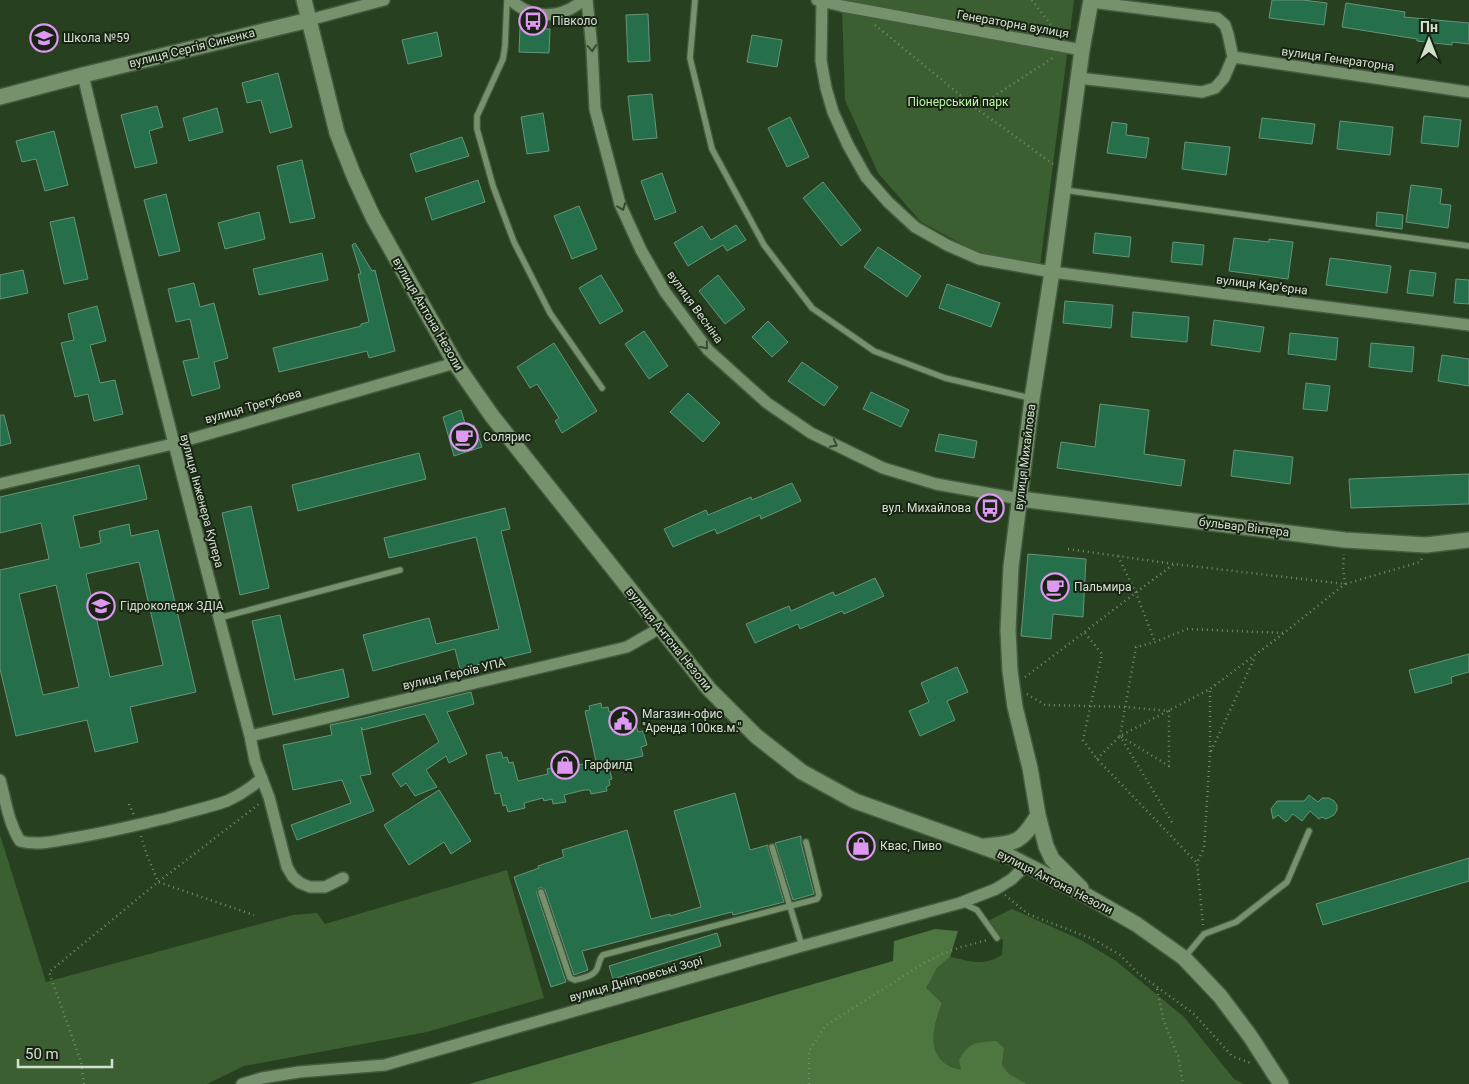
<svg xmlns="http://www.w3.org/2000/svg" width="1469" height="1084" viewBox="0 0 1469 1084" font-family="Roboto,sans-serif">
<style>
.green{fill:#3c5f32}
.forest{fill:#4d7640}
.building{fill:#256f4b;stroke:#67947a;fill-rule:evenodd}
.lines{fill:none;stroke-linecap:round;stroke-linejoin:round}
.lane-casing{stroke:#455a3e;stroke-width:8}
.street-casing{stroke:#455a3e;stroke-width:14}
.secondary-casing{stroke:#455a3e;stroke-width:18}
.path{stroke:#778b70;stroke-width:2.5;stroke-dasharray:1 4;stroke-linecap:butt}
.lane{stroke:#75926d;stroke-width:5.5}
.street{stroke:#75926d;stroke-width:11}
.secondary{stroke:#75926d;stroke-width:15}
.oneway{stroke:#394a33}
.labels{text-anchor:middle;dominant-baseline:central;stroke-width:4;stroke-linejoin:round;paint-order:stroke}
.poi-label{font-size:12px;fill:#d2e1cd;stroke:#182314;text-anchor:start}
.street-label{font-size:12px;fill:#d2e1cd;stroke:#182314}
.park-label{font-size:12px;fill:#b9f7a7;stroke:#182314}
</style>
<rect width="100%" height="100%" fill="#27401f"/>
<path class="green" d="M844 0H1074L1040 266 984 256 921 222 878 173 845 100 842 6Z
M0 835 46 982 293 915 317 913 325 924 507 870 544 998 427 1032 244 1066 207 1084H0Z
M1012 909 1081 940 1116 961 1184 1017 1234 1079 1244 1084H1027L1008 1074 1002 1065 1004 1048 961 1070C956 1068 951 1067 946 1064 924 1050 935 1023 942 1003L925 988 937 968 950 957C971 961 983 967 1002 955L1003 940 982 924Z"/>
<path class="forest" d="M935 929 958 931 950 957 937 968 926 988 942 1003C935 1022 925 1050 946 1064 950 1067 956 1068 961 1070L959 1060C970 1041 976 1043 996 1041L1004 1048 1002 1065 1009 1074 1027 1084H469L893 961 894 941Z"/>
<path class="building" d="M1272 0H1303L1327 3 1324 25 1269 18Z
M1346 3 1405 12 1404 17 1469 23V44L1452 42V45L1417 41V39L1342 27Z
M648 14 650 61 628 62 626 15Z
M520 28 550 29 549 53 519 52Z
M437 32 442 56 408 64 402 40Z
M752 35 782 40 777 67 747 62Z
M278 73 292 127 270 133 261 100 247 103 242 83Z
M652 94 657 138 633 140 628 96Z
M157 106 163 127 149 131 157 163 135 168 121 115Z
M217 108 223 132 189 141 183 118Z
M543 113 549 151 527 154 521 117Z
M1424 116 1461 120 1458 147 1421 143Z
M790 117 809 157 787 167 768 128Z
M1262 118 1315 124 1312 144 1259 138Z
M1340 121 1393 127 1390 155 1337 149Z
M1112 122 1127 124 1126 135 1149 138 1146 158 1107 153Z
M54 131 68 185 45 191 36 159 22 162 16 141Z
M462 137 469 156 416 172 410 154Z
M1185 142 1230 147 1226 175 1182 169Z
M302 160 315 218 290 223 277 166Z
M662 173 676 212 655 220 641 181Z
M478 180 485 202 432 220 425 198Z
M823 182 861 230 841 246 803 198Z
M1411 185 1442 189 1440 204 1451 205 1448 228 1406 222Z
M166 194 180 251 159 256 144 200Z
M579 206 597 249 572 259 554 216Z
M259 212 265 239 225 249 218 223Z
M1377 212 1403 215 1402 229 1376 226Z
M74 217 88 279 64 284 50 222Z
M736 225 746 240 727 251 723 245 688 266 674 243 702 226 711 240Z
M1095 233 1131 237 1129 257 1093 253Z
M1234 238 1269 242V239L1293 242 1288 279 1229 271Z
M1173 242 1204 245 1202 265 1171 262Z
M355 243 372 271 375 270 395 351 369 358 367 351 279 372 273 348 361 326V324L369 322 358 274H361L352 245Z
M878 247 921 276 907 297 864 267Z
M322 253 328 280 259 295 253 269Z
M1330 258 1391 266 1387 293 1326 285Z
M23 270 28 293 0 299V275Z
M1410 270 1436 273 1433 296 1407 293Z
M601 275 623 311 600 324 579 288Z
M718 275 745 309 725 324 699 291Z
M1456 279 1469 280V304L1454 303Z
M194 283 200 307 214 303 228 358 214 362 220 388 192 396 183 361 199 358 190 319 176 322 168 289Z
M947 284 1000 303 991 327 939 308Z
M1065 301 1113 305 1111 328 1063 323Z
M97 306 106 341 90 345 100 383 115 380 123 414 94 421 88 394 75 397 61 343 74 340 68 314Z
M1133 312 1189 317 1187 342 1131 337Z
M1214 320 1264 327 1260 352 1211 345Z
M768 321 788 342 772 357 752 337Z
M644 331 668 366 649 379 625 344Z
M1290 333 1338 338 1336 360 1288 354Z
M554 343 597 411 562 433 555 421 559 418 537 384 530 388 517 367Z
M1371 343 1414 347 1412 372 1369 367Z
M1442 355 1469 359V386L1438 381Z
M802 362 838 387 824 406 788 381Z
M1306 383 1330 386 1327 411 1303 409Z
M871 392 909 410 901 427 863 409Z
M688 393 720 423 703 442 670 412Z
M1100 404 1149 410 1144 454 1185 460 1181 486 1057 468 1061 442 1095 447Z
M461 410 466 427 474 425 482 447 454 456 443 417Z
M0 415H4L11 443 0 446Z
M939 434 977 441 974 458 935 451Z
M1234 450 1293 457 1290 484 1231 476Z
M419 453 426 479 298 511 292 485Z
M139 465 147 499 73 516 80 548 101 543 99 531 129 524 131 536 158 530 196 692 130 707 138 742 95 752 87 720 16 736 0 669V570L49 559 41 523 0 533V497ZM139 562 163 665 110 677 86 574ZM56 585 79 687 43 695 19 594Z
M1469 474V504L1351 508 1349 479Z
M792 483 801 501 761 519 760 515 717 534 715 529 673 547 664 529 706 510 708 515 751 497 752 500Z
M251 506 269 588 240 595 222 513Z
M505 508 510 529 501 531 531 652 460 669 455 649 373 671 363 635 429 618 436 644 499 629 476 537 389 558 384 538Z
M1028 554 1086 559 1083 617 1053 614 1051 639 1021 636Z
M875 578 884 596 844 614 842 611 800 629 798 624 755 643 746 624 789 606 791 611 833 592 835 596Z
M280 615 295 680 343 669 349 697 273 715 252 621Z
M1469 654V672L1451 677 1452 683 1415 693 1409 670Z
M957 667 968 692 947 701 955 720 920 736 909 711 929 702 921 683Z
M471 692 474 704 447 712 467 754 449 763 446 756 426 770 437 787 415 796 406 783 401 787 392 774 439 742 425 714 363 730 361 727 371 774 360 776 374 811 297 840 291 825 351 803 342 780 293 790 283 745 332 735 330 725 364 718Z
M601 703 602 708 608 707 609 712 614 711 618 729 636 725 638 732 643 731 647 745 641 747 643 756 608 764 612 779 609 780 610 785 606 787 607 791 591 794 590 790H584L564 795 566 802 553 804 552 799 544 801 543 798 524 803 525 808 508 812 506 805 503 806 500 793 495 794 486 755 501 752 503 758 507 757 509 763 513 762 518 781 548 774 547 769 556 767 557 770 596 761 585 711 590 710 589 706Z
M439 790 471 841 451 854 444 842 409 865 384 825Z
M735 793 750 850 768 845V848L784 902 733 915 732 912 582 951 588 970 574 975 545 890 542 888H539L537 891V894L566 982 551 987 514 877 539 868 538 866 564 857 562 850 627 830 651 919 670 914V916L701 907 674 811Z
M1309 795 1318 802 1322 798H1329L1334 801 1337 805V810L1334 815 1326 819 1322 817 1319 819 1310 811 1302 821 1293 814 1286 822 1278 815 1273 819 1271 809 1277 801H1304Z
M801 836V843L814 894 793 900 775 843Z
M1469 858V881L1323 925 1316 904Z
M717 933 721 946 613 979 609 966Z"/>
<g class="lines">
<g class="lane-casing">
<path id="lane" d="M507 0 505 46 503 59 477 116V129L493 186 514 242 550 313 602 388
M695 0 690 58 712 149 764 245 812 308 874 351 945 378 1030 398
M1064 190 1469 246
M219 618 400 570
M772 847 802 946
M541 892 570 978 575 980C583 978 596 976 598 966 600 961 599 959 603 955L817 899 819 895 806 842
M962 903 977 910 997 938
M1184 958 1204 934 1236 922 1287 882 1309 831"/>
</g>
<g class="street-casing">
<path id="street" d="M511 0C532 20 562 19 583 0
M587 0 592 49 595 109 620 204 641 250 665 292 708 350 767 403 811 433 883 468 936 484 1020 499
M817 0 842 6 1082 50
M822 0 821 61 826 88 833 112 848 145 866 177 888 202 915 227 947 245 979 259 1052 272 1469 325
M309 20 384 0
M1233 57 1469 92
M83 75C135 296 192 516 250 736L255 761 269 797 287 867 293 877 300 883 310 887H325L343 878
M1078 78 1202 92 1215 88 1224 78 1233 57 1228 34 1225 25 1217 18 1091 2
M0 484 173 444 455 363
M250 736 627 647 660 628
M0 780C6 801 8 822 20 841 37 846 55 841 73 838 105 833 136 825 167 818 187 812 207 808 227 801 240 795 251 788 262 778
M242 1084 262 1078 299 1072 385 1065 802 946 960 903 996 889 1012 879 1026 865"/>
</g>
<g class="secondary-casing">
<path id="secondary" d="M304 0 337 133 354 176 373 217 455 363 492 416 709 689 756 736 802 772 855 801 1011 857 1089 897 1136 924 1184 958 1220 996 1250 1036 1281 1084
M0 97 83 75 309 20
M1020 499 1345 540 1426 545 1469 540
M985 846C1017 843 1021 843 1038 815
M1081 888 1052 859 1046 846 1038 815 1030 768 1015 707 1010 671 1008 630 1011 567 1032 399 1052 272 1082 50 1091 0"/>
</g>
<path class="path" d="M1032 0 1057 33
M875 25 976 108 1053 164
M976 108 1054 57
M1068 549 1174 564 1345 584 1420 562 1422 558
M1118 556 1136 593 1155 642
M1085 633 1102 654 1083 740 1097 759 1197 863
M1025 677C1075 640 1124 601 1174 564
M1027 694 1045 705 1125 707 1169 711V766L1120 736
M1211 751 1255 657
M1097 759 1120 736 1210 689 1284 633 1345 584 1343 568 1344 554
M129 804 134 815
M1172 822 1120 736 1136 647 1155 642 1187 629 1283 633
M141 836 147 855 158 882 254 915
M1005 895 1028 914 1095 940 1120 955 1139 974 1193 1013 1232 1056 1253 1064
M1203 925 1197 863 1204 848 1210 753V690
M1157 989 1164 1022 1178 1056 1183 1084
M84 1084 81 1062 49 972 158 882 259 804
M809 1084V1051L825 1026 924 963 942 954 961 947 988 940"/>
<use href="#lane" class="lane"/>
<use href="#street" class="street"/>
<use href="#secondary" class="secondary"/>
</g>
<defs><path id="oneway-chevron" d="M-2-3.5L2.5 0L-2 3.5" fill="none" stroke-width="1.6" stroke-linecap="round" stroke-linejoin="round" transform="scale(1.25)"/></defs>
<g class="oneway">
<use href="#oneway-chevron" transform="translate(592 48) rotate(85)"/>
<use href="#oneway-chevron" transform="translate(622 207) rotate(69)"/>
<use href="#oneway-chevron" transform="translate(705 346) rotate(51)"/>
<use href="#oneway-chevron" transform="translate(834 444) rotate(27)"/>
</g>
<defs>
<g id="bus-ring" transform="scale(1.4375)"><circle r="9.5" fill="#182314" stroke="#de98f2" stroke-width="1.5"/><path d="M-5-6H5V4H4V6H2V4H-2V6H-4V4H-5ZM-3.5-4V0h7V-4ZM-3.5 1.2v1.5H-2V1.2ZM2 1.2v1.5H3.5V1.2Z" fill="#de98f2"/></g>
<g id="school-ring" transform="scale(1.4375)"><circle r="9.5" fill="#182314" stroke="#de98f2" stroke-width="1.5"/><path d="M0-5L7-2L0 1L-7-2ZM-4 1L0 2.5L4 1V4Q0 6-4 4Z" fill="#de98f2"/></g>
<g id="cafe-ring" transform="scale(1.4375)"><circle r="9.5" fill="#182314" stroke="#de98f2" stroke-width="1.5"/><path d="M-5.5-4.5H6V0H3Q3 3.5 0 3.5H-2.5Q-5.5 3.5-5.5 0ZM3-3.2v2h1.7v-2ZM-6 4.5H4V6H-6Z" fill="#de98f2"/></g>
<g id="university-ring" transform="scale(1.4375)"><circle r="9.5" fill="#182314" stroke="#de98f2" stroke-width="1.5"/><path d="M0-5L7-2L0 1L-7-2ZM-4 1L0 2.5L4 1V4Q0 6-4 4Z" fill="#de98f2"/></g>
<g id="civic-ring" transform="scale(1.4375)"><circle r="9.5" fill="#182314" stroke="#de98f2" stroke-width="1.5"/><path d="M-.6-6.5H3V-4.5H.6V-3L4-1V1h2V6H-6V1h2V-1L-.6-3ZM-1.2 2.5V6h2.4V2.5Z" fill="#de98f2"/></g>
<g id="shop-ring" transform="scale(1.4375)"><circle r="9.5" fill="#182314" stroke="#de98f2" stroke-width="1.5"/><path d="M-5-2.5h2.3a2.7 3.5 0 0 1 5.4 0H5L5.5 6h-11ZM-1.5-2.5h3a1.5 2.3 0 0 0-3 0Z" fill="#de98f2"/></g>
</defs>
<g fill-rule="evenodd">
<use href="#bus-ring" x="533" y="21"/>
<use href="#school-ring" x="44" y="38"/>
<use href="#cafe-ring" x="464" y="437"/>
<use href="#bus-ring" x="990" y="508"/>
<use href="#cafe-ring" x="1055" y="587"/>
<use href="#university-ring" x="101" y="606"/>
<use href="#civic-ring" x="623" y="721"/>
<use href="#shop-ring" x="565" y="765"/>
<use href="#shop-ring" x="861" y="846"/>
</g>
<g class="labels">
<g class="poi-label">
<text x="552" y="21">Півколо</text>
<text x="63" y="38">Школа №59</text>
<text x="483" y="437">Солярис</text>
<text x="971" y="508" text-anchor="end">вул. Михайлова</text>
<text x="1074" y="587">Пальмира</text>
<text x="120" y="606">Гідроколедж ЗДIА</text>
<text x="642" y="714">Магазин-офис<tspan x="642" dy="14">"Аренда 100кв.м."</tspan></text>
<text x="584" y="765">Гарфилд</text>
<text x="880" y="846">Квас, Пиво</text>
</g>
<g class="street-label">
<text transform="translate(1013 24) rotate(10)">Генераторна вулиця</text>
<text transform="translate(192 48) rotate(-14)">вулиця Сергія Синенка</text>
<text transform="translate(1338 59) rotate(8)">вулиця Генераторна</text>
<text transform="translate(1262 285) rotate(7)">вулиця Кар’єрна</text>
<text transform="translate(695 307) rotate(54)">вулиця Весніна</text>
<text transform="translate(428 314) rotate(60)">вулиця Антона Незоли</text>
<text transform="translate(253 406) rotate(-16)">вулиця Трегубова</text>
<text transform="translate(1025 457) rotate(-83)">вулиця Михайлова</text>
<text transform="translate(202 501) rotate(75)">вулиця Інженера Купера</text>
<text transform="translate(1244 527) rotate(7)">бульвар Вінтера</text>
<text transform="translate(669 639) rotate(51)">вулиця Антона Незоли</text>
<text transform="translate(454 674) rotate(-13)">вулиця Героїв УПА</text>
<text transform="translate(1055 882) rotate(27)">вулиця Антона Незоли</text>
<text transform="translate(636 979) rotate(-16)">вулиця Дніпровські Зорі</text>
</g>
<g class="park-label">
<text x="958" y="102">Піонерський парк</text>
</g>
</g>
<g transform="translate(1429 40)" stroke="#182314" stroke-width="4" paint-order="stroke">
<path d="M0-4L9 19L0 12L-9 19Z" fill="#d2e1cd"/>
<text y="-8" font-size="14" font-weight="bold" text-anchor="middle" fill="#d2e1cd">Пн</text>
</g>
<path d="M18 1059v8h94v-8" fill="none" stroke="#d2e1cd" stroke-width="2.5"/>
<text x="25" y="1059" font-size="15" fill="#d2e1cd" stroke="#182314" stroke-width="4" paint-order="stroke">50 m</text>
</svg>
